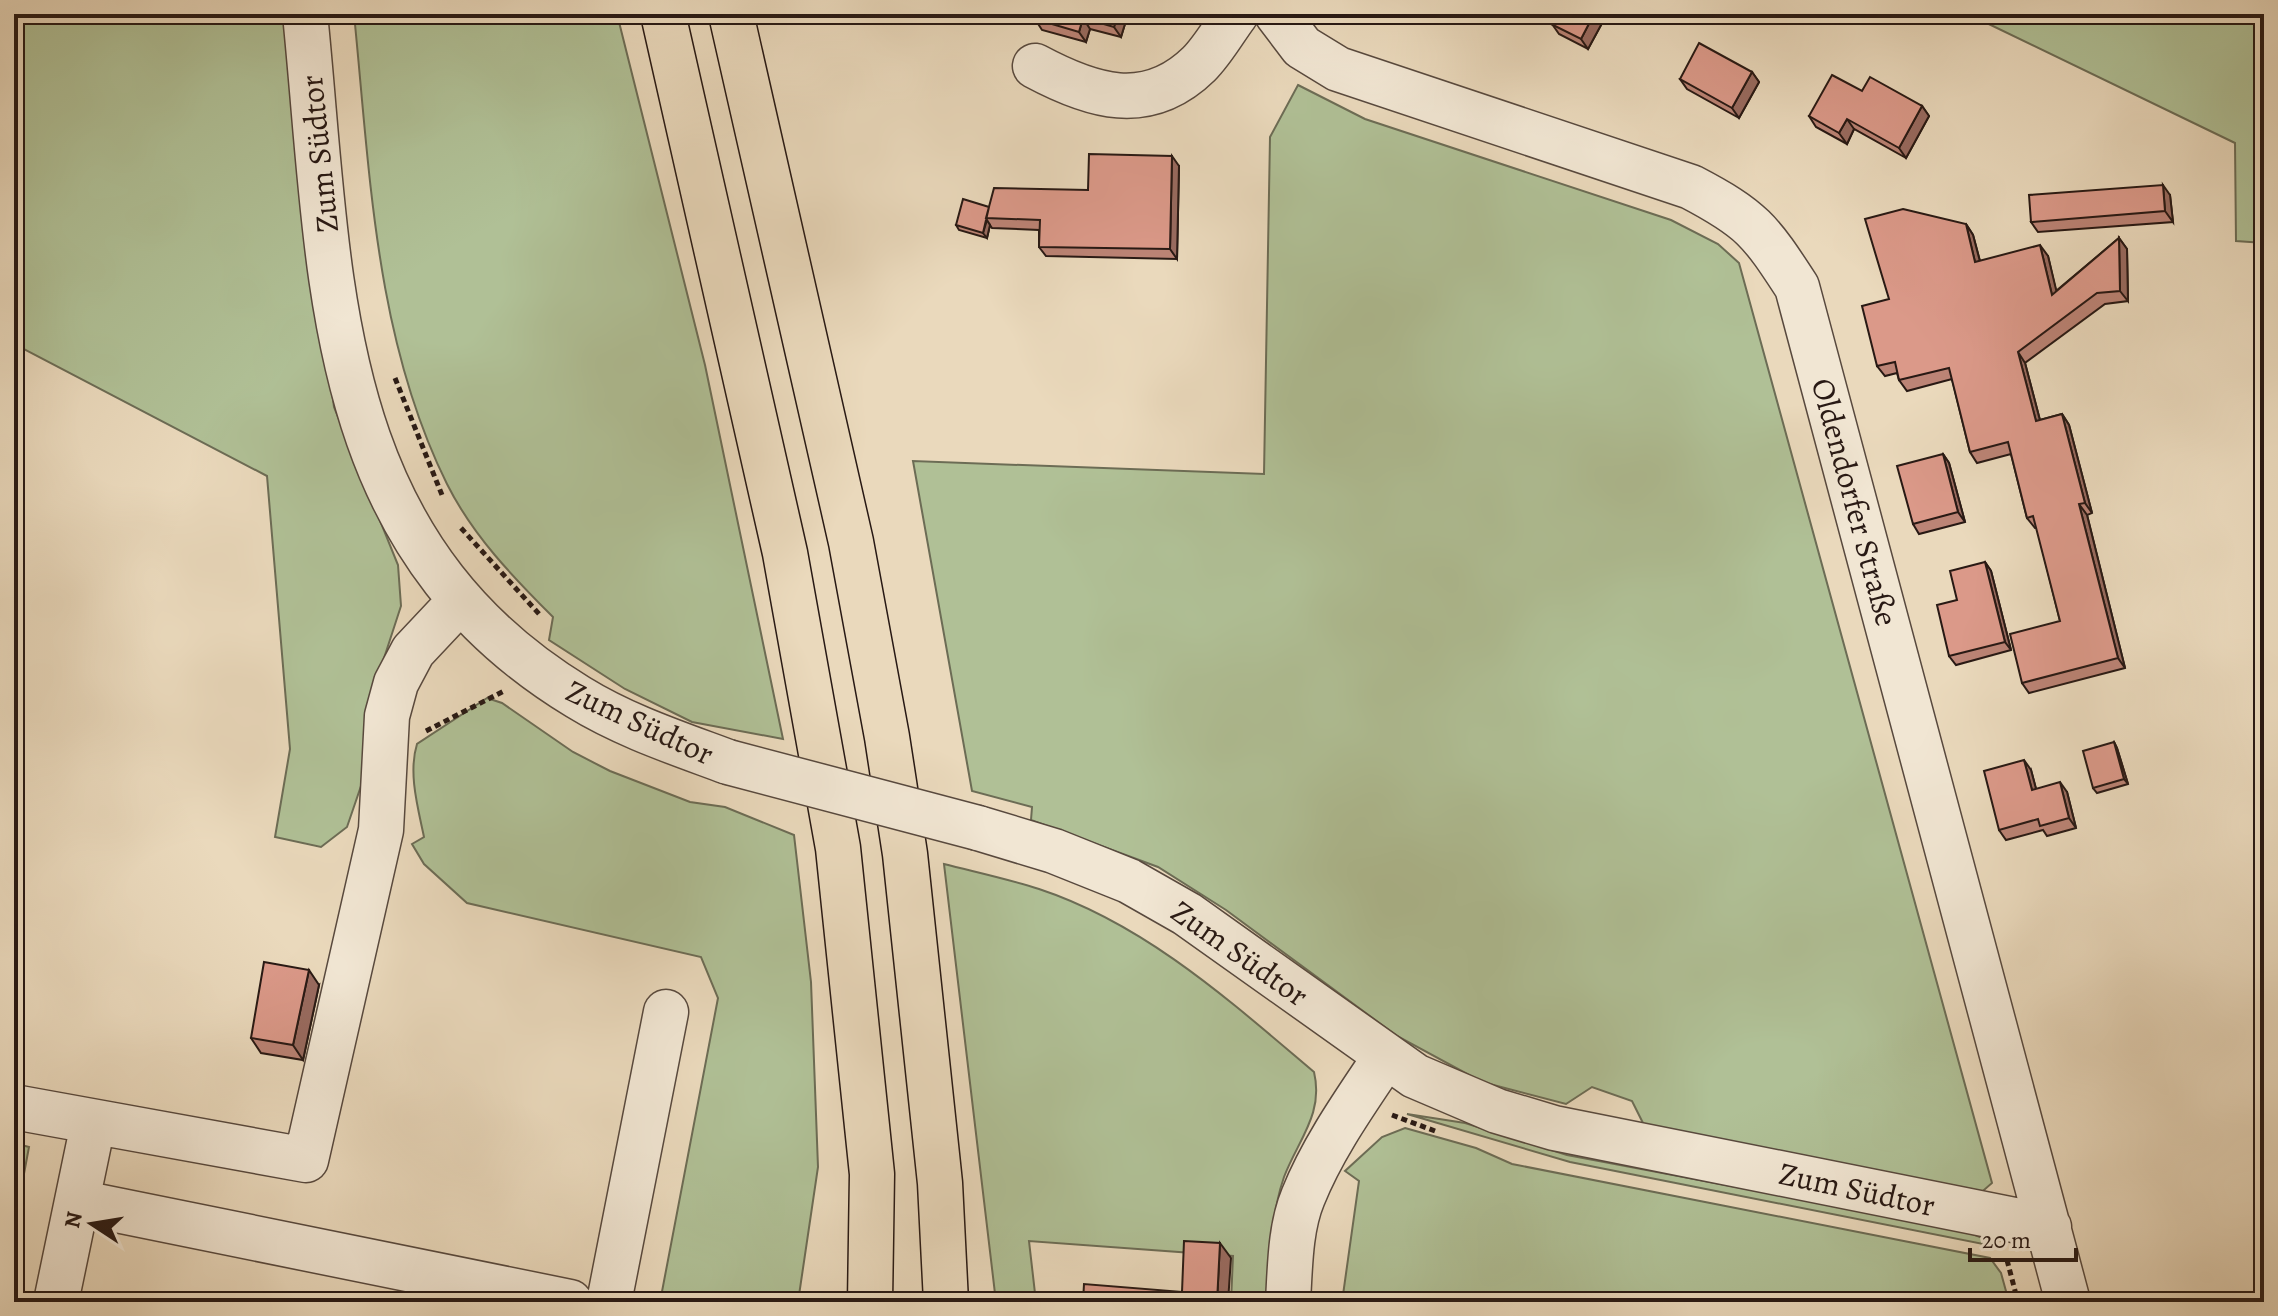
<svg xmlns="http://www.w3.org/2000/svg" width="2278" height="1316" viewBox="0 0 2278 1316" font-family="Alegreya,serif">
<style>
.green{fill:#b0c096;stroke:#6c6c55;stroke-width:2}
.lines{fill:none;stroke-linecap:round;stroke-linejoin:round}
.minor-casing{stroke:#58493e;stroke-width:47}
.highway-casing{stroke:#281914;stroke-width:47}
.path{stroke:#281914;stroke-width:5;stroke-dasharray:6 4;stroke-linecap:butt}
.minor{stroke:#f1e6d3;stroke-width:44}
.highway{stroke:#ead9bc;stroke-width:44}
.minor-bridge-casing{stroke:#58493e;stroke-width:47;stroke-linecap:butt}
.minor-bridge{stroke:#f1e6d3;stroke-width:44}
.wall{fill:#bc8476;stroke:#281914;stroke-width:2}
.shaded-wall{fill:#996b60;stroke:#281914;stroke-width:2}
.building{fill:#db9989;stroke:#281914;stroke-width:2}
.labels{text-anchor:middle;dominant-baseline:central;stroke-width:6;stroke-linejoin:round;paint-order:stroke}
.street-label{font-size:32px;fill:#281914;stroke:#f1e6d3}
</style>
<rect width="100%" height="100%" fill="#ead9bc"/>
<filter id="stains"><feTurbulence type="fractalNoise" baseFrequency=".0025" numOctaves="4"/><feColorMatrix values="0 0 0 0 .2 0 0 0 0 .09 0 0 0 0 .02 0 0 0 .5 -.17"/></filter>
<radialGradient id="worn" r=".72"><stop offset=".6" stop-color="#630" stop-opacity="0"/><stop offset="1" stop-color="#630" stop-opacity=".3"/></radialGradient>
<path class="green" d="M14 14H284L334 407 398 565 401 606 372 695 361 786 347 827 321 847 275 837 290 749 267 476 14 344Z
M354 14H617L705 365 783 739 692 722 625 689 549 640 553 617C513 577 473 536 447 484 375 339 370 173 354 14Z
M1968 14H2264V243L2236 241 2235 143Z
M1298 85 1365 119 1671 220 1718 244 1739 263 1992 1183 1976 1197 1645 1127 1632 1101 1592 1087 1566 1104 1482 1082 1397 1036 1226 910 1158 867 1031 820 1032 807 972 791 913 461 1264 474 1270 137Z
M487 698 502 703 573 752 610 771 690 802 725 807 794 835 811 982 818 1167 798 1302H660L718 998 701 957 467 903 424 864 412 844 424 837C418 808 408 773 417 744Z
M944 864C975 872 1008 879 1039 889 1145 924 1230 1001 1314 1072 1324 1114 1298 1140 1284 1177 1270 1217 1271 1260 1270 1302H1231L1233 1256 1029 1241 1036 1302H996Z
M1407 1114 1465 1123 1567 1155 1963 1230 1992 1242 1988 1245 1570 1162Z
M1405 1128 1476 1148 1512 1164 1990 1258 2001 1273 2009 1302H1342L1359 1181 1345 1171 1382 1137Z
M14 1143 29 1147 15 1222H14Z"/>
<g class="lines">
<g class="minor-casing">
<path id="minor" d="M305 14C332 279 321 541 578 697 625 726 677 743 728 762
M1277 14 1302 47 1338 69 1691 187C1752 219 1760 230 1797 287L2068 1302
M1035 66C1091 96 1147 115 1199 64 1213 50 1224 30 1236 14
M978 828 1054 851 1129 881 1187 914 1415 1076 1497 1111 1554 1128 2049 1227
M14 1107 306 1160 381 830 387 716 396 683 413 651 460 601
M77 1202 570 1302
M56 1302 93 1124
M609 1302 666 1012
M1288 1302C1290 1268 1290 1228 1303 1197 1323 1147 1356 1101 1386 1056"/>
</g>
<g class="highway-casing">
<path id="highway" d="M663 14 785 553 838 848 872 1174 870 1302
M731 14 851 542 887 737 905 854 940 1183 946 1302"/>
</g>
<path class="path" d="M395 378 442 495
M461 528 540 615
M426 731 506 690
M1392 1115 1435 1131
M2007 1260 2018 1302"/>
<use href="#minor" class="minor"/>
<use href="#highway" class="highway"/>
<g class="minor-bridge-casing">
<path id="minor-bridge" d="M728 762 978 828"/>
</g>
<use href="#minor-bridge" class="minor-bridge"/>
</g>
<path class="wall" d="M1036 14H1128L1121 37 1090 29 1086 42 1042 30 1035 19Z
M1540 14H1607L1588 49 1559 34 1552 24 1545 20Z
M1752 72 1759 82 1739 118 1687 89 1680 79Z
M1862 91 1922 106 1929 116 1906 158 1854 129 1847 144 1816 127 1809 116Z
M1179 166 1177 259 1046 256 1039 247V230L992 228 990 225 987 238 959 230 956 225 989 207 1088 190Z
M2170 195 2173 222 2038 232 2031 222Z
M1966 224 1973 235 1980 261 2048 256 2056 291 2119 238 2127 249 2128 301 2105 304 2025 363 2040 420 2062 414 2069 425 2092 513 2087 515 2125 668 2029 693 2022 683 2060 621 2037 528H2035L2027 518 2011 454 1977 463 1970 452 1952 379 1907 391 1899 380 1897 373 1885 376 1877 366 1889 299Z
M1943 454 1949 463 1965 522 1919 534 1913 524Z
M1985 562 1991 571 2011 650 1956 665 1949 656 1957 600Z
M2114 742 2117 748 2128 784 2097 793 2093 788Z
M2031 770 2036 789 2067 792 2076 828 2047 836 2043 830 2006 840 1999 830Z
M319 985 303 1060 261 1053 251 1038Z"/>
<path class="shaded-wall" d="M1118 14H1128L1121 37 1114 27Z
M1594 14H1607L1588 49 1581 39Z
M1083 18 1090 29 1086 42 1079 32Z
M1752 72 1759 82 1739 118 1732 108Z
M1922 106 1929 116 1906 158 1899 148Z
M1847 119 1854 129 1847 144 1839 133Z
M1172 156 1179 166 1177 259 1170 249Z
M2163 185 2170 195 2173 222 2165 211Z
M987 220 990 225 987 238 983 233Z
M1966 224 1973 235 1983 273 1975 262Z
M2119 238 2127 249 2128 301 2120 291Z
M2040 245 2048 256 2060 306 2052 295Z
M2018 352 2025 363 2043 432 2036 421Z
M2062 414 2069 425 2092 513 2085 503Z
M1943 454 1949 463 1965 522 1958 512Z
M2079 504 2087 515 2125 668 2118 658Z
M1985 562 1991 571 2011 650 2005 642Z
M2114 742 2117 748 2128 784 2124 779Z
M2024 760 2031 770 2039 800 2032 790Z
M2060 782 2067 792 2076 828 2069 818Z
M309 970 319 985 303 1060 293 1045Z
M1220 1243 1231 1258 1228 1302H1217Z"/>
<path class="building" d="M1036 14H1118L1114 27 1083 18 1079 32 1035 19Z
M1545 14H1594L1581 39 1551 24 1554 19Z
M1699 43 1752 72 1732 108 1680 79Z
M1832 75 1862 91 1870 77 1922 106 1899 148 1847 119 1839 133 1809 116Z
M1089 154 1172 156 1170 249 1039 247 1040 220 986 218 994 188 1088 190Z
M2163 185 2165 211 2031 222 2029 195Z
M963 199 989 207 983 233 956 225Z
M1903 209 1966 224 1975 262 2040 245 2052 295 2119 238 2120 291 2097 293 2018 352 2036 421 2062 414 2085 503 2079 504 2118 658 2022 683 2010 634 2060 621 2033 516 2027 518 2008 442 1970 452 1949 368 1899 380 1895 362 1877 366 1862 306 1889 299 1865 219Z
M1943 454 1958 512 1913 524 1897 466Z
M1985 562 2005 642 1949 656 1937 605 1957 600 1950 571Z
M2114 742 2124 779 2093 788 2083 751Z
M2024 760 2032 790 2060 782 2069 818 2040 826 2038 819 1999 830 1984 771Z
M264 962 309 970 293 1045 251 1038Z
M1184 1241 1220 1243 1217 1302H1083L1084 1284 1182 1292Z"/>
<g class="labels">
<g class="street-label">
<text transform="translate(319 154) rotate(-96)">Zum Südtor</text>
<text transform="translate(1855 502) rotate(75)">Oldendorfer Straße</text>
<text transform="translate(640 722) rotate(25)">Zum Südtor</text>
<text transform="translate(1240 953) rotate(35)">Zum Südtor</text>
<text transform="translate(1857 1189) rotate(12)">Zum Südtor</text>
</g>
</g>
<rect width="2278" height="1316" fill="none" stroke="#ead9bc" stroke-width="48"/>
<rect x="16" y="16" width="2246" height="1284" fill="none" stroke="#281914" stroke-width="4"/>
<rect x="24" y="24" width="2230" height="1268" fill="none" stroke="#281914" stroke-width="2"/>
<g transform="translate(92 1224) rotate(282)" stroke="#f1e6d3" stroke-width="6" paint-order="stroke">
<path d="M0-6L14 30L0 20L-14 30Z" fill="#281914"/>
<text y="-12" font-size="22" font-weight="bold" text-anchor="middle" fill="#281914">N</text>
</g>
<path d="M1970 1248v12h106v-12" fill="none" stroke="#281914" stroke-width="4"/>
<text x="1982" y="1248" font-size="24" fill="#281914" stroke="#f1e6d3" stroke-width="6" paint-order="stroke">20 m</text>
<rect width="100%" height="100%" filter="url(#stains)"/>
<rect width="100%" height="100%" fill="url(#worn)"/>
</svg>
